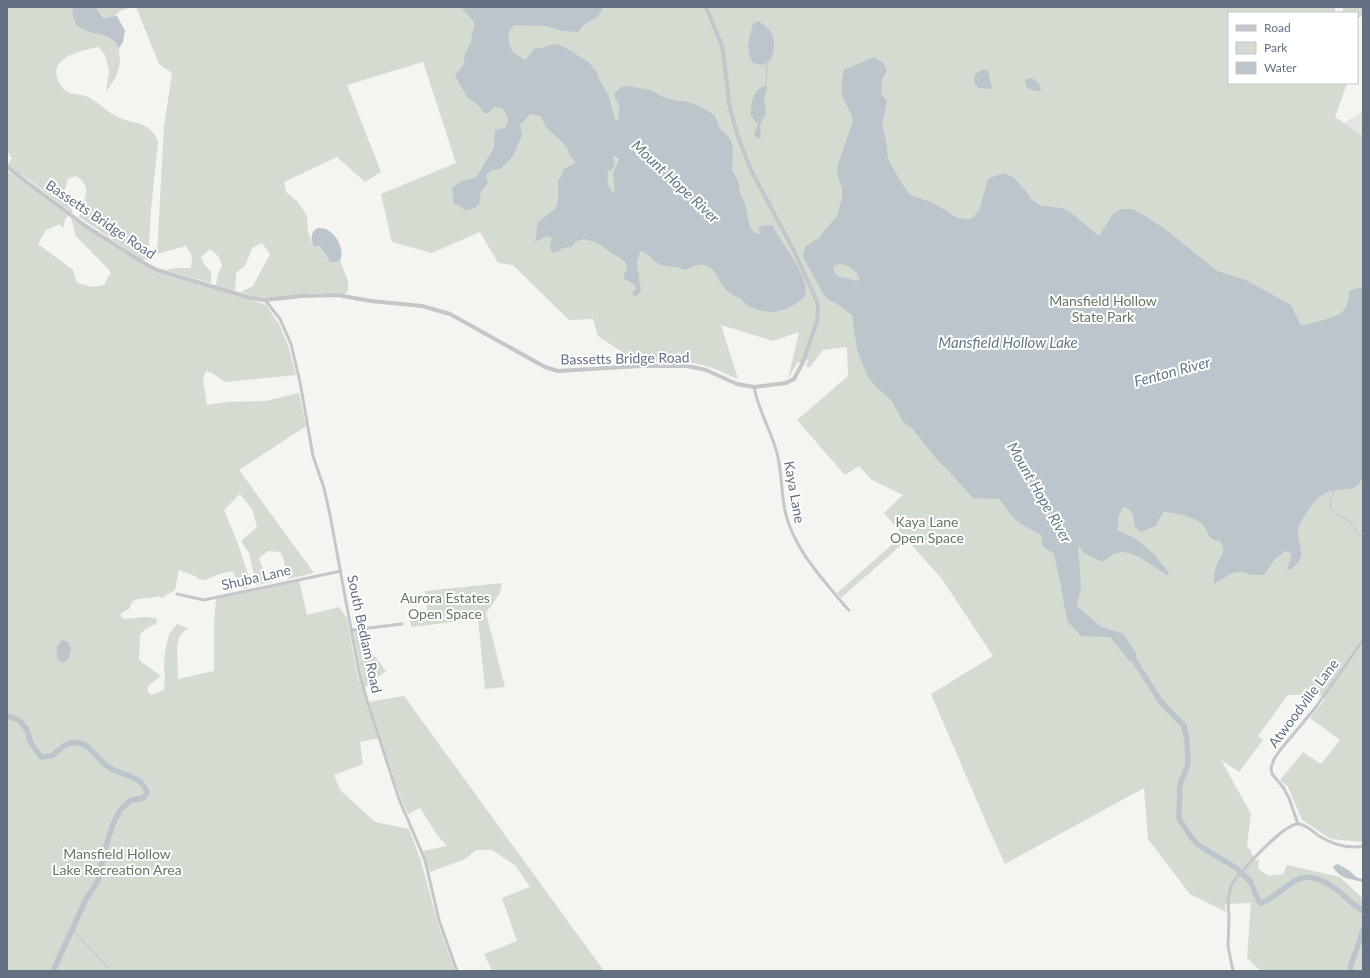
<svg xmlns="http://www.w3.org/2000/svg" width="1370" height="978" viewBox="0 0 1370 978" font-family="Lato,sans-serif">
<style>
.built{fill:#e4e6e3}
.green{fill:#d4dbd1}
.water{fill:#bcc5cc;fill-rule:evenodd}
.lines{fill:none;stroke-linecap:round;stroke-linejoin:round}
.stream{stroke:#bcc5cc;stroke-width:1}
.river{stroke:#bcc5cc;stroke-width:5.5}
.minor{stroke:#c4c6ca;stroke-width:3}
.tertiary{stroke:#c4c6ca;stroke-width:4}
.labels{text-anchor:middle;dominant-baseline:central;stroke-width:4;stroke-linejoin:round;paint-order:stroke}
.street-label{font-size:14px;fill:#627082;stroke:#fff}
.park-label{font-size:14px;fill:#637961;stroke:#fff}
.water-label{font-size:15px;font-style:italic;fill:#627986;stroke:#fff}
</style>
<rect width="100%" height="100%" fill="#f4f4f0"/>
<path class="built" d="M1363 111V136L1344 123Z"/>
<path class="green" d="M7 7H73L72 14 88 31 104 34 115 41 119 48 120 63 116 77 106 92 109 71 105 55 99 47C83 50 51 56 57 78 58 82 63 90 68 92 74 95 82 94 88 97 98 102 105 110 114 115 132 126 150 119 158 142L151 210 148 260 141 259 79 217C83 201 94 187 76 176L68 179 65 190 73 214 28 179 7 166 12 158 7 151Z
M96 7H132L120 11 113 18C103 18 100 15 96 7Z
M136 7H1334L1336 13H1229V83H1347L1335 117 1363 136V842L1331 839 1302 820 1288 787 1280 780 1303 752 1321 764 1340 740 1310 718 1325 699 1320 695H1288L1258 736 1263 740 1239 772 1221 760 1251 814 1247 845 1256 861 1259 859 1258 869 1269 876 1283 874 1287 865 1340 877 1363 899V971H1261L1247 958 1251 903 1225 904 1226 912 1190 894 1148 839 1144 788 1005 864 989 829 931 694 993 656 942 579 907 540 841 598 837 593 903 535 884 513 903 495 872 480 859 466 845 475 797 420 848 376 847 347 823 350 810 367H806L808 360 797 363 788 379 799 332 773 341 721 325 738 379 710 367 693 363 678 361 637 362 598 336 593 319 569 320 513 265 498 263 480 232 432 253 392 242 381 194 456 163 423 62 347 85 381 172 365 182 337 157 284 182 286 192 298 202 307 216 308 232 313 246 319 245 328 260 337 262 340 260 348 281V290L345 294 315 293 271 298 255 297 241 292 253 286 270 254 262 243 252 248 245 266 236 273 235 291 216 285 218 274 222 266 219 257 210 249 201 257 204 264 211 272V283L165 270 176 268H191L192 256 186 246 157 254 164 127 172 73 159 64Z
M1343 7H1363V15L1357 19V13H1343Z
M7 171 34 187 68 216 65 220 63 228 60 224 46 230 38 244 73 270 77 283 93 287 104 285 111 272 76 236 71 218 148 268 157 272 246 298 266 305 279 324 288 345 296 375 226 382C217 378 217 374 206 371L203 379 207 405 227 402 266 401 299 393 306 426 239 470 314 573 288 579 283 558 280 552 268 551 259 558 265 574 272 582 256 585 249 553 241 541 257 527 252 509 240 494 224 510 238 544 252 586 243 589 232 571 219 574 205 580 199 579 197 577 179 570 175 590 162 598 159 596C153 598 137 598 133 601 131 603 130 607 129 609L123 612 120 615 124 619 144 617 155 618 157 620 156 624 145 629 140 635 139 660 161 676 148 686V692L151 695 164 690 165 677 164 667 165 652 169 634 177 624 189 629 185 630 179 638 177 646 178 679 214 671V624L216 599 299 580 307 615 339 607 347 618 357 674 378 738 360 742 363 764 334 775 340 790 375 822 409 829 421 861 438 924 455 971H7Z
M502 583 500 593 486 613 505 687 485 689 478 619 411 627 410 620 428 618 425 591Z
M353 631H356L386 671 364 688Z
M404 696 604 971H492L484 954 517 941 502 898 530 887 516 866 492 850H476L465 859 430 872 423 851 447 846 437 835 420 808 408 814 400 796 369 702Z"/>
<path class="water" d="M73 7H96C104 22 105 17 117 16L125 31 123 42 119 48C111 34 103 35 89 32 85 30 81 28 77 26L72 14Z
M461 7H603C601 20 582 21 579 32L563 31 545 26 514 25C507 31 507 42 512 50 514 54 521 57 525 60L534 49 538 48H542L553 44 559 45 572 51 577 55 589 62 597 73 599 80 608 94 615 119 617 121 619 119 618 114 620 107 614 96V94L621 87 628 86 650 90 666 98 678 101H684L697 105 712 113 715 116 720 129 728 136 732 143 733 149 732 169 738 181 740 192 745 203 750 227 753 232 761 234 758 229 760 226 771 225 773 226 776 232C784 245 811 281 805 296 788 312 771 317 749 306 745 305 743 301 740 298 738 297 736 297 734 296 730 294 725 289 723 286 717 279 716 268 705 265 697 263 692 268 685 270 677 265 667 268 659 264 652 260 648 253 640 251L637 263 641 291 635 297 632 293 636 288C633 281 628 281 623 279L627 267 626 263 620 258 613 254 596 242 583 239 577 241 571 247 563 248 554 253 551 251 550 245 552 239 550 237 547 236 535 242 538 222 556 208 558 199V180L561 177 564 169 575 163 574 160 570 156 567 147 545 126 541 116 530 114 520 125 522 135 513 156 501 168 497 170H492L486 175 488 183 481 191 479 205 473 209 465 210 460 206 454 204 452 190 453 187 461 181 471 179 477 176 494 148 495 130 505 128C511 121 507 114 502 108L494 107 488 113H484L479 106 467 97 455 76 463 65 465 54 471 42 472 33 475 25 473 21ZM614 156 619 159 613 174 615 190 614 193C607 188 607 179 608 171L612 170 615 162 613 159Z
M758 21C776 32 776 41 771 60L762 65 753 63C745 50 749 38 753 24Z
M875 57 884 64 887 70 882 80 881 94 887 101 882 125 886 140 888 159 900 181 910 195 928 201 946 210 957 218 968 219 973 218 980 208 988 179 1003 173 1013 177 1026 191 1032 200 1042 206 1063 208 1075 216 1099 236 1113 214 1121 209H1133L1147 217 1169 232 1217 271 1246 280 1291 305 1301 326C1311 323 1338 318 1344 310 1348 304 1349 298 1349 291L1358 288H1363V478C1360 482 1358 486 1353 488 1350 489 1346 489 1343 489 1334 490 1322 493 1316 500 1312 504 1300 522 1299 526 1294 544 1312 555 1290 570L1287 569 1292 555 1290 552 1285 551 1275 559 1264 575H1252L1242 572H1234L1214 584C1214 577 1214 571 1217 565 1220 555 1228 552 1220 541 1206 540 1209 532 1203 525 1196 517 1173 512 1163 512L1156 526 1141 532 1135 527C1134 518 1133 509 1123 507L1119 515 1117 530 1136 539 1153 553 1169 573 1167 575C1154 567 1138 553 1122 552 1114 552 1108 558 1103 562L1084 553 1078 545 1081 587 1077 604 1079 608 1100 626 1123 634 1136 653V663L1130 662 1110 637 1081 636 1067 621 1061 586 1054 554 1042 546 1041 535C1031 529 1018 524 1011 515 1007 510 1004 504 999 499L973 498 947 469 938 461 912 428 903 422 892 401 874 385 867 375 857 350 852 315 837 304 829 300 823 294 803 257 805 247 820 237 823 232 837 216 842 198V188L837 173 838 164 853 121C852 115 849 110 846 104 839 92 841 82 844 70 854 66 864 60 875 57ZM839 264C847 264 859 271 859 280 854 282 852 279 846 278 839 277 832 275 834 266Z
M982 70H988L992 88 991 89 979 88C973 83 973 79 976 73Z
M1028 78C1034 77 1040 83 1041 89L1040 91C1033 91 1025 89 1025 81Z
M766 85 767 89 764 97 766 114 760 125 761 137 757 139 754 134 758 124 751 116C751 103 752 90 766 85Z
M318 228C333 227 344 245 341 259L337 262H330L319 245 315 247 313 246C311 238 310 232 318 228Z
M63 640 68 642 71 648 69 658 63 663 58 660C56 651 55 646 63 640Z
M1338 864 1350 871 1356 877 1363 879V885L1362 882C1350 878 1341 880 1333 867V866Z"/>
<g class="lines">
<path class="stream" d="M766 85C767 78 766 70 767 63
M1334 491 1330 501 1331 509C1337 516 1346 517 1352 524
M1354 526 1357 533 1363 537
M73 930 111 971"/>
<path class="river" d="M1132 657 1161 702 1184 726 1187 740 1188 764 1180 784 1179 819 1191 837 1197 844 1236 868 1250 881 1258 900 1261 903C1275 898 1289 882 1301 878 1319 873 1341 892 1353 904 1356 907 1360 908 1363 911
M7 716 19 720 27 730 31 743 41 757C45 756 50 757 53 755 59 751 63 744 71 743 89 739 97 761 110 768 123 776 143 776 147 793L143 798 131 800 121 809 113 824 105 849 98 881 86 899 53 971
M1350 971C1352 957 1360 944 1363 929"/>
<path class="minor" d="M265 300 280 319 291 344 300 382 313 456 324 488 330 515 359 672 365 694 399 799 425 860 439 920 457 971
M754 387C758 410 771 430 777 453 782 472 781 492 785 511 793 548 821 577 845 606L849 610
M177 594 204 600 341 571
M352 630 402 624
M1298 824 1289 798 1283 787 1272 774 1271 768 1274 759 1281 749 1316 707 1363 640
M1233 971 1228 946 1229 918 1228 900 1231 886 1236 878C1247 866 1283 824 1298 824 1306 824 1313 832 1319 836 1332 844 1347 849 1363 846"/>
<path class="tertiary" d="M7 167 84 225 147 265 157 270 251 298 265 300 302 296 337 295 371 301 422 306 450 314 545 367 558 371 641 366H687L706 370 737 384 754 387 786 383 794 379 803 362 817 321 818 308 817 301 794 251 751 170 738 137 729 104 725 67 722 46 706 7"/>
</g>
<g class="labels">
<g class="street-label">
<text transform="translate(101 219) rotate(34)">Bassetts Bridge Road</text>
<text transform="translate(625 358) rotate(-1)">Bassetts Bridge Road</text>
<text transform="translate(795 492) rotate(80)">Kaya Lane</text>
<text transform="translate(256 577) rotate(-13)">Shuba Lane</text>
<text transform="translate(365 634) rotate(78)">South Bedlam Road</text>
<text transform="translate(1303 703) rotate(-53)">Atwoodville Lane</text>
</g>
<g class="park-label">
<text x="1103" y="300">Mansfield Hollow<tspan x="1103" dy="16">State Park</tspan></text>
<text x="927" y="521">Kaya Lane<tspan x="927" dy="16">Open Space</tspan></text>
<text x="445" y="597">Aurora Estates<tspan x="445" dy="16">Open Space</tspan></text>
<text x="117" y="853">Mansfield Hollow<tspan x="117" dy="16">Lake Recreation Area</tspan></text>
</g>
<g class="water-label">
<text transform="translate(676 181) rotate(43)">Mount Hope River</text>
<text x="1008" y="342">Mansfield Hollow Lake</text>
<text transform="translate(1172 371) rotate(-15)">Fenton River</text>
<text transform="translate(1040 492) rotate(60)">Mount Hope River</text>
</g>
</g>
<rect width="1370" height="978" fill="none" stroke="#627082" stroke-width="16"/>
<rect x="1228" y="12" width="130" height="72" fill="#ffffff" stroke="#c0c6cd"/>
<rect x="1236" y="25" width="20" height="6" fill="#c4c6ca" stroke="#c0c6cd"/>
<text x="1264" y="32" font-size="12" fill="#627082">Road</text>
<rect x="1236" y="42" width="20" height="12" fill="#d4dbd1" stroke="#c0c6cd"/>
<text x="1264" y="52" font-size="12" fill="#627082">Park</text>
<rect x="1236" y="62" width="20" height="12" fill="#bcc5cc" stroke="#c0c6cd"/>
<text x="1264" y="72" font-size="12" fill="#627082">Water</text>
</svg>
